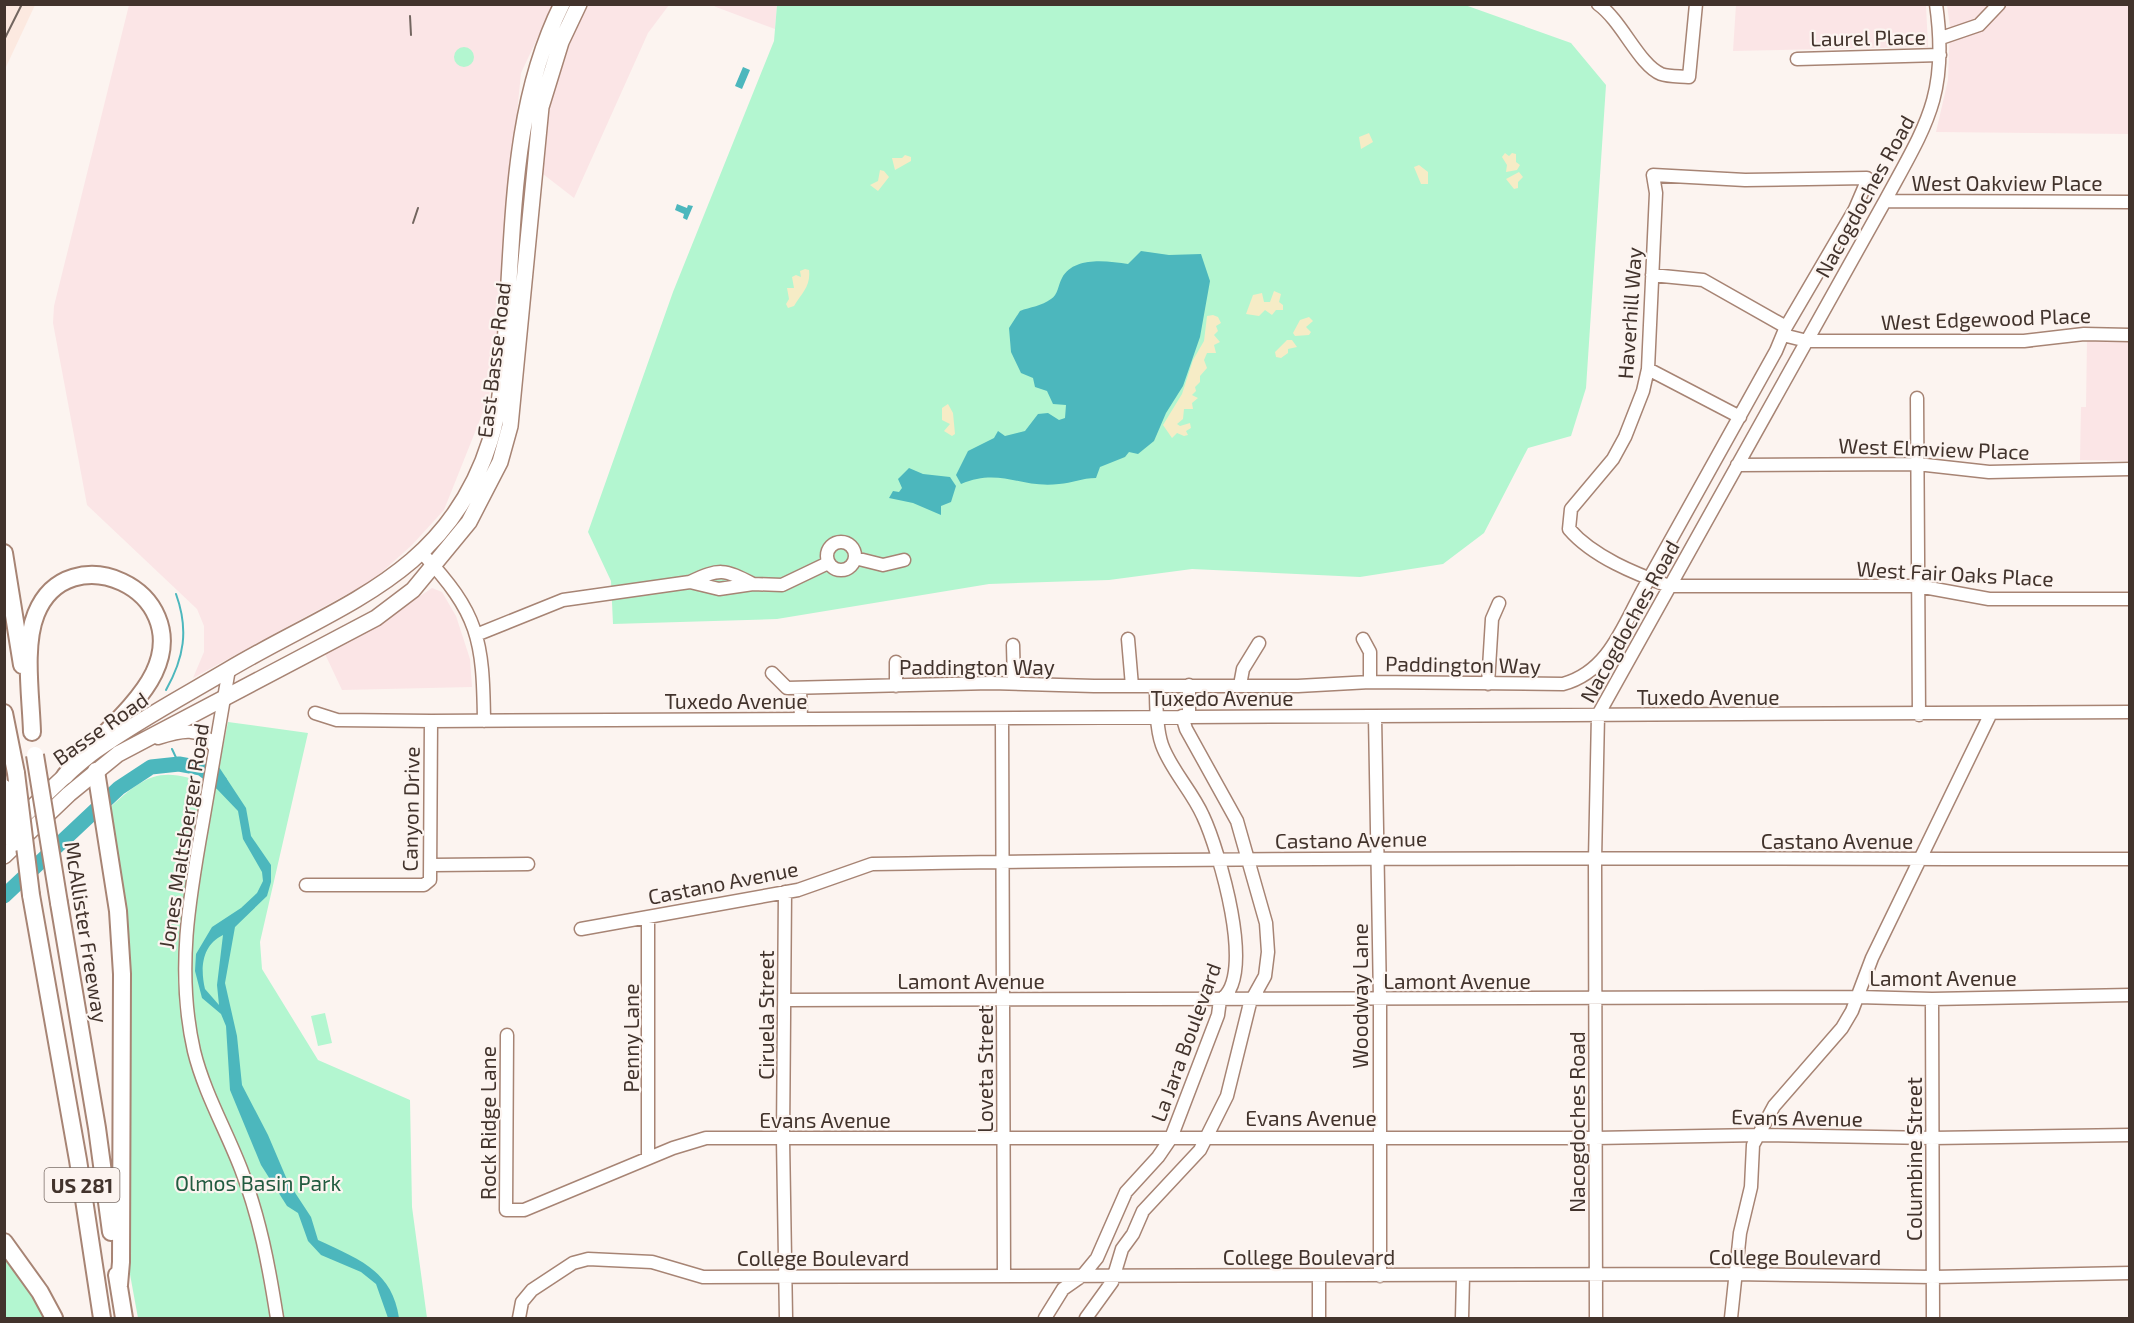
<svg xmlns="http://www.w3.org/2000/svg" width="2134" height="1323" viewBox="0 0 2134 1323" font-family="'Exo 2',sans-serif">
<style>
.commercial{fill:#fbe5e6}
.built{fill:#fce9e0}
.green{fill:#b3f6d0}
.sand{fill:#f6ecc6}
.water{fill:#4cb7bd;fill-rule:evenodd}
.lines{fill:none;stroke-linecap:round;stroke-linejoin:round}
.stream{stroke:#4cb7bd;stroke-width:2}
.river{stroke:#4cb7bd;stroke-width:15}
.minor-casing{stroke:#a78474;stroke-width:15}
.major-casing{stroke:#a78474;stroke-width:18}
.highway-casing{stroke:#a78474;stroke-width:20}
.minor{stroke:#fff;stroke-width:12}
.major{stroke:#fff;stroke-width:15}
.highway{stroke:#fff;stroke-width:16}
.rail{stroke:#72655f;stroke-width:2}
.highway-bridge-casing{stroke:#a78474;stroke-width:20;stroke-linecap:butt}
.highway-bridge{stroke:#fff;stroke-width:16}
.labels{text-anchor:middle;dominant-baseline:central;stroke-width:4.5;stroke-linejoin:round;paint-order:stroke}
.shield{fill:#fcf4f0;stroke:#7a6d67;stroke-width:1.5}
.shield-label{font-size:20px;font-weight:bold;fill:#42332c}
.street-label{font-size:21px;fill:#42332c;stroke:#fcf4f0}
.park-label{font-size:21px;fill:#225b40;stroke:#fcf4f0}
</style>
<rect width="100%" height="100%" fill="#fcf4f0"/>
<path class="commercial" d="M129 5H553L521 73 500 285 499 319 489 397 444 510 412 545 373 580 193 678 204 652V626L197 609 87 505 53 323 54 306Z
M589 5H669L648 33 574 198 543 174 547 115 574 31Z
M712 5H777L775 29 716 7Z
M1736 5H1926L1928 47 1733 51Z
M1947 5H2129V134L1936 132 1948 80 1950 27Z
M2087 339H2129V461L2080 460 2081 407H2086Z
M432 588 442 592 456 616 470 659 472 687 342 690 325 654 373 628Z"/>
<path class="built" d="M5 4 35 5 5 69 4 5Z"/>
<path class="green" d="M777 5H1465L1571 43 1606 85 1586 388 1571 436 1528 448 1484 533 1443 564 1360 577 1192 569 1109 580 989 584 777 619 613 624 611 581 588 532 673 292 774 41Z
M454 57a10 10 0 1 1 20 0a10 10 0 1 1-20 0Z
M228 722 308 733 260 942 262 969 318 1060 410 1100 412 1207 427 1318H138L125 1247V974L106 811C148 772 161 765 215 787Z
M325 1013 332 1043 318 1046 311 1016Z
M4 1253 49 1318H5Z"/>
<path class="sand" d="M1369 133 1373 142 1361 149 1359 137Z
M1505 153 1509 156 1512 153 1516 154V162L1520 165 1517 170 1506 172 1507 165 1502 157Z
M905 155 911 157V161L895 170 892 158H902Z
M1419 165 1428 172V184H1421L1414 167Z
M880 170 884 171 889 177 878 191 870 185 878 181Z
M1519 172 1523 177 1518 182V188L1514 189 1506 179Z
M805 269 809 270C811 286 802 293 794 306L788 308 786 304 789 299 787 288H794L792 277 796 275 801 277 800 271Z
M1274 291 1281 294 1279 302 1283 305V310H1276L1272 315 1265 310 1259 316 1246 314 1253 295 1262 293 1264 302H1270Z
M1213 315 1218 317 1221 323 1216 326 1218 331 1214 335 1220 342 1214 345 1216 353H1207L1204 360 1207 368 1200 376V382L1195 387 1196 391 1192 395 1198 398 1192 403 1193 409H1184L1183 419 1177 424 1180 426 1190 423 1191 428 1186 431 1188 435 1184 436 1177 433 1172 438 1163 425 1182 394 1193 360 1204 341 1207 316Z
M1309 317 1313 321 1306 327 1311 332 1309 335 1295 336 1293 333 1300 320Z
M1287 340H1292L1297 347 1288 349V353L1281 358 1276 357 1275 352Z
M948 404 953 413 955 434 952 436 944 431 950 424 942 420V408Z"/>
<path class="water" d="M743 67 750 70 742 89 735 86Z
M677 204 687 208 688 205 693 206 687 220 683 218 684 214 675 210Z
M1141 251 1169 255 1201 254 1210 281 1200 337 1183 386 1166 413 1154 441 1138 454 1129 452 1125 457 1100 467 1096 478C1082 478 1072 483 1059 484 1022 489 1000 467 961 484L956 475 968 451 994 438 998 431 1005 436 1025 431 1038 414 1048 413 1059 420 1065 418 1066 405 1053 404 1047 391 1035 387 1033 378 1021 373 1011 352 1009 328 1020 311C1030 307 1042 306 1051 299 1058 295 1058 285 1062 278 1074 256 1107 261 1128 264Z
M909 468 923 474 950 477 956 486 951 502 941 506V515L913 503 889 498 893 491 899 492 902 488 898 479Z
M219 767 246 808 251 836 271 865V882L267 896 235 927 225 983 237 1036 242 1085 268 1135 288 1182 311 1217 318 1240C358 1259 392 1270 399 1318H388L376 1284 361 1272 321 1255 308 1241 298 1213 287 1206 261 1165 230 1090 226 1026 221 1014 202 998 195 971 196 954 212 927 241 908 257 893 263 881 262 872 243 839 238 811 215 787ZM223 935 217 985 219 1005 205 989C200 968 202 945 223 935Z"/>
<g class="lines">
<path class="stream" d="M166 690C184 658 189 630 176 594
M172 749 179 764"/>
<path class="river" d="M4 896 119 788 151 767 179 764 201 768 220 782"/>
<g class="minor-casing">
<path id="minor" d="M1598 4C1622 21 1639 65 1661 74 1669 77 1681 76 1689 77L1696 4
M1941 38 1979 25 1999 4
M1797 59 1940 55
M1885 201 2130 202
M1652 275 1703 280 1786 327
M1783 335 1807 341H2024L2084 334 2130 335
M1648 369 1740 417
M1917 398 1919 715
M1737 465 1917 464 1989 472 2130 469
M827 556a14 14 0 1 1 28 0a14 14 0 1 1-28 0Z
M422 553C479 614 483 639 484 721
M855 558 883 565 904 560
M753 584C724 569 720 568 690 582L719 589 753 584 782 585 828 563
M476 635 563 600 690 582
M1128 639 1132 686
M1363 639 1370 652V682
M1013 645 1014 683
M896 662V686
M229 669C220 720 212 770 203 821 189 899 176 972 194 1051 204 1092 226 1130 241 1169 260 1218 269 1267 277 1318
M772 673 787 688 991 683 1094 686H1298L1370 682 1563 684C1612 671 1625 619 1649 579L1776 351 1786 327 1855 209 1867 181V178L1745 180 1653 175 1656 193 1648 369 1643 391 1625 437 1613 459 1571 509 1569 529C1593 557 1636 574 1669 586H1918L1989 599H2130
M1488 684 1492 619 1499 603
M1240 685 1243 669 1259 643
M800 688 801 719
M315 713 337 720 431 721 2130 712
M1189 716V685
M1375 716 1380 999V1276
M1002 719 1004 1276
M158 738C180 731 201 725 215 748
M432 865 528 864
M306 885H424L430 880 431 721
M785 892 783 1139 786 1318
M648 917V1158
M581 929 798 890 872 864C1291 856 1710 859 2130 859
M1932 999 1933 1318
M785 1000 1858 997 1932 999 2130 995
M507 1035 506 1210H524L673 1148 706 1138H1595L1759 1135 1932 1138 2130 1135
M1319 1276V1318
M519 1318 522 1302 532 1290 573 1263 588 1259 652 1262 703 1277 1734 1274 1933 1277 2130 1273
M1045 1318 1063 1289 1083 1275 1097 1258 1126 1192 1158 1157 1171 1138 1218 1015 1220 1000C1258 978 1218 848 1203 816 1192 791 1171 770 1162 745 1156 728 1156 703 1156 686
M1086 1318 1112 1282 1122 1249 1133 1234 1143 1211 1200 1150 1227 1096 1250 1003 1265 976 1268 952 1266 923 1237 821 1186 729 1182 716
M1462 1318 1463 1276
M1596 1318 1595 860 1598 715 1885 201C1926 125 1949 95 1936 4
M1731 1318 1740 1233 1751 1187 1753 1145 1774 1106 1842 1028 1852 1011 1872 958 1991 713"/>
</g>
<g class="major-casing">
<path id="major" d="M16 823C42 799 66 772 95 751 137 721 184 696 228 670 337 605 448 576 490 441 503 400 504 356 507 314 514 209 514 100 562 4
M4 856 69 794 118 754 376 618 413 590 469 522 500 462 510 426 541 107 561 42 579 4"/>
</g>
<g class="highway-casing">
<path id="highway" d="M4 553 22 665
M4 713 16 773
M32 732C31 697 23 646 36 614 68 534 194 589 154 673 137 708 91 744 65 776
M96 771 118 911 122 974 121 1262 119 1285
M31 895 78 1160 102 1318
M59 903 97 1128 111 1232
M4 1242 40 1292 54 1318
M117 1275 124 1318"/>
</g>
<use href="#minor" class="minor"/>
<use href="#major" class="major"/>
<use href="#highway" class="highway"/>
<path class="rail" d="M410 16 411 35
M4 40 22 4
M413 223 418 208"/>
<g class="highway-bridge-casing">
<path id="highway-bridge" d="M35 755 59 903
M16 773 31 895
M4 788 14 843"/>
</g>
<use href="#highway-bridge" class="highway-bridge"/>
</g>
<g class="labels">
<rect class="shield" x="44.5" y="1168" width="75" height="34" rx="4.5"/>
<g class="shield-label">
<text x="82" y="1185">US 281</text>
</g>
<g class="street-label">
<text transform="translate(1868 37) rotate(-1)">Laurel Place</text>
<text x="2007" y="182">West Oakview Place</text>
<text transform="translate(1864 196) rotate(-61)">Nacogdoches Road</text>
<text transform="translate(1629 313) rotate(-86)">Haverhill Way</text>
<text transform="translate(1986 318) rotate(-2)">West Edgewood Place</text>
<text transform="translate(493 360) rotate(-83)">East Basse Road</text>
<text transform="translate(1934 448) rotate(2)">West Elmview Place</text>
<text transform="translate(1955 573) rotate(3)">West Fair Oaks Place</text>
<text transform="translate(1629 621) rotate(-61)">Nacogdoches Road</text>
<text transform="translate(1463 664) rotate(1)">Paddington Way</text>
<text x="977" y="666">Paddington Way</text>
<text x="1708" y="696">Tuxedo Avenue</text>
<text x="1222" y="697">Tuxedo Avenue</text>
<text x="736" y="700">Tuxedo Avenue</text>
<text transform="translate(100 728) rotate(-35)">Basse Road</text>
<text transform="translate(410 809) rotate(-89)">Canyon Drive</text>
<text transform="translate(183 836) rotate(-81)">Jones Maltsberger Road</text>
<text transform="translate(1351 839) rotate(-1)">Castano Avenue</text>
<text x="1837" y="840">Castano Avenue</text>
<text transform="translate(723 882) rotate(-11)">Castano Avenue</text>
<text transform="translate(87 932) rotate(81)">McAllister Freeway</text>
<text x="1943" y="977">Lamont Avenue</text>
<text x="971" y="980">Lamont Avenue</text>
<text x="1457" y="980">Lamont Avenue</text>
<text transform="translate(1359 996) rotate(-90)">Woodway Lane</text>
<text transform="translate(765 1015) rotate(-90)">Ciruela Street</text>
<text transform="translate(630 1038) rotate(-90)">Penny Lane</text>
<text transform="translate(1185 1042) rotate(-70)">La Jara Boulevard</text>
<text transform="translate(984 1069) rotate(-90)">Loveta Street</text>
<text x="1311" y="1117">Evans Avenue</text>
<text transform="translate(1797 1117) rotate(1)">Evans Avenue</text>
<text x="825" y="1119">Evans Avenue</text>
<text transform="translate(1576 1122) rotate(-90)">Nacogdoches Road</text>
<text transform="translate(487 1123) rotate(-90)">Rock Ridge Lane</text>
<text transform="translate(1913 1159) rotate(-90)">Columbine Street</text>
<text x="1309" y="1256">College Boulevard</text>
<text x="1795" y="1256">College Boulevard</text>
<text x="823" y="1257">College Boulevard</text>
</g>
<g class="park-label">
<text x="258" y="1182">Olmos Basin Park</text>
</g>
</g>
<rect width="2134" height="1323" fill="none" stroke="#42332c" stroke-width="12"/>
</svg>
